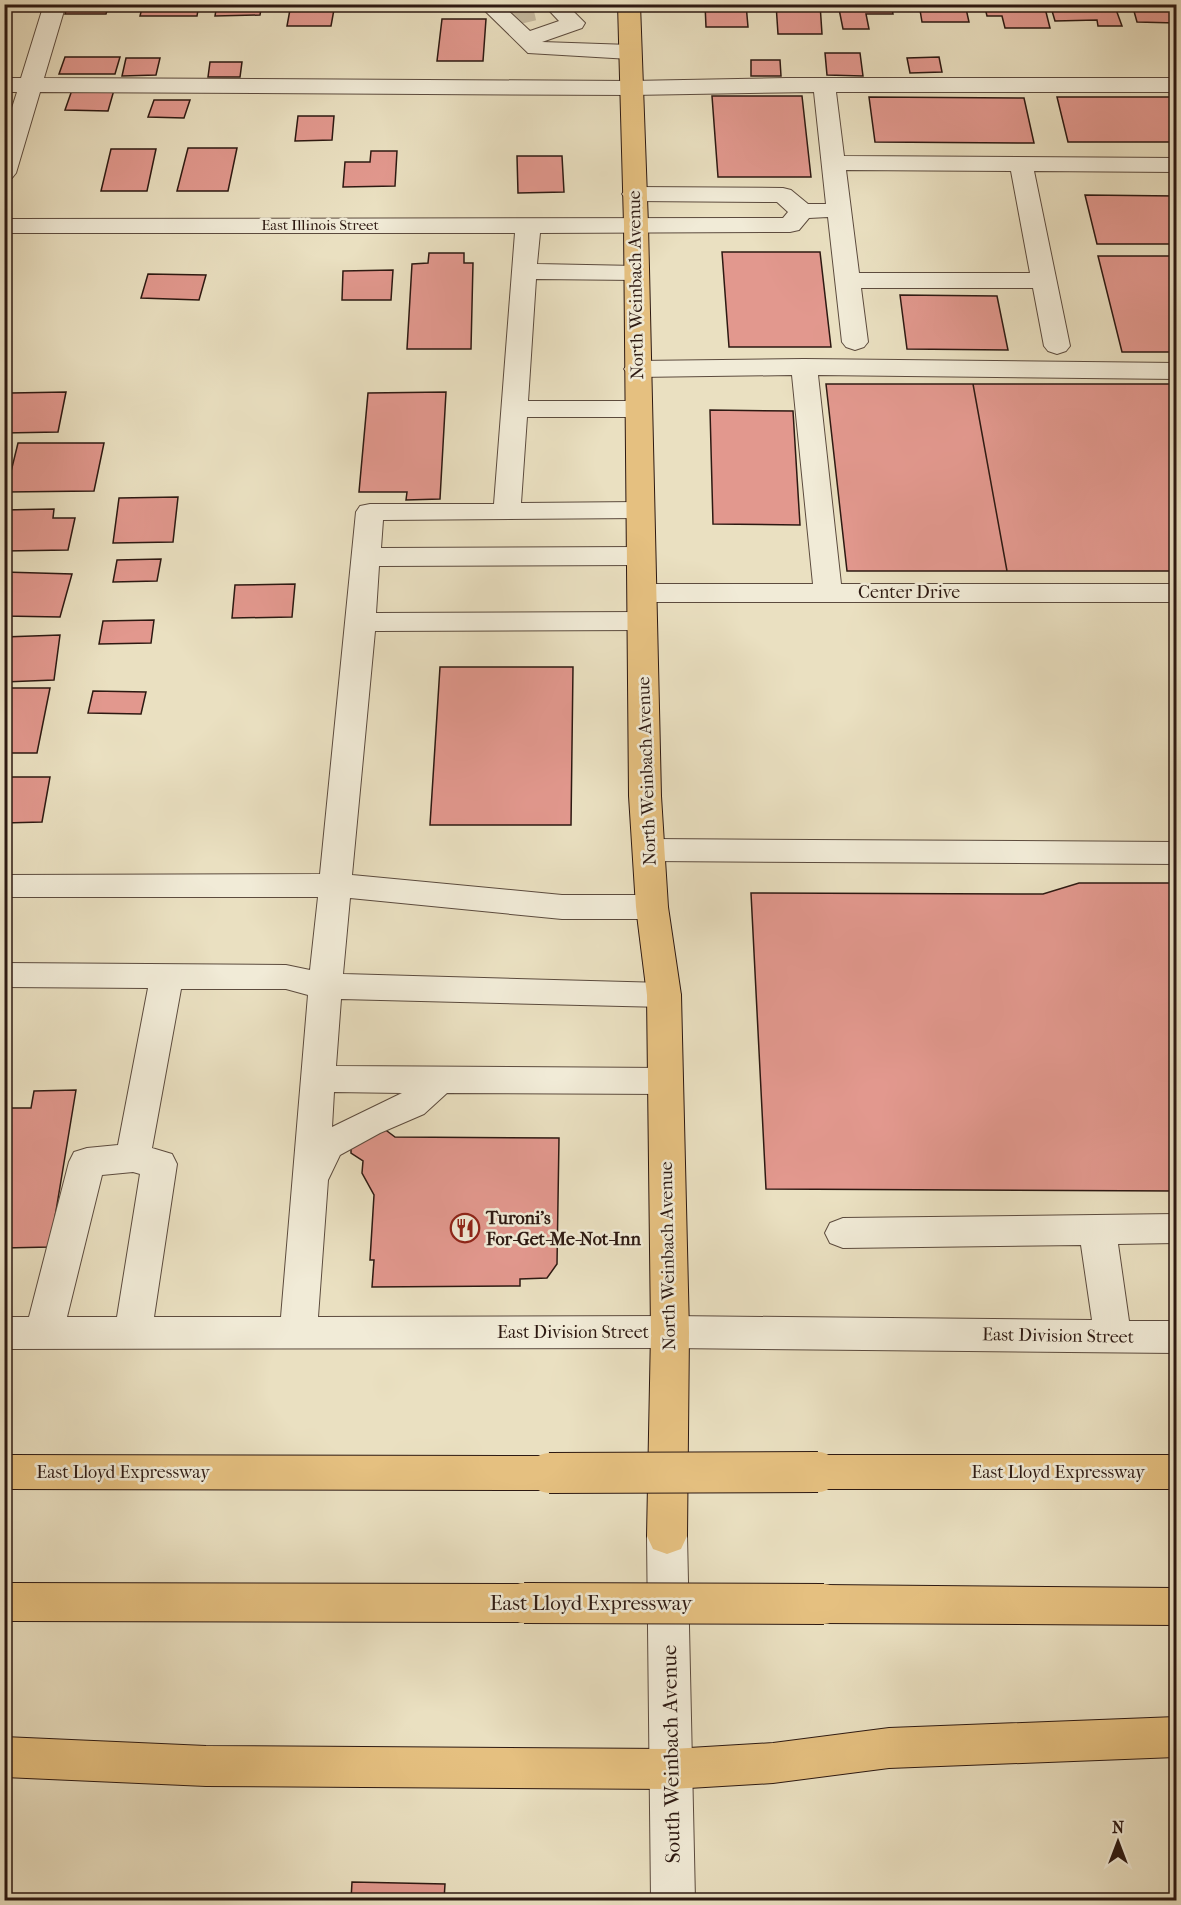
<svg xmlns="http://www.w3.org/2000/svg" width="1181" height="1905" viewBox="0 0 1181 1905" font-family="'IM FELL French Canon',serif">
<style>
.building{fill:#e2988e;stroke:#2d1912;stroke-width:1.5}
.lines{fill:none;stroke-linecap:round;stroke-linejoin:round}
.minor-tunnel{stroke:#c4b89e;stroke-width:24;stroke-dasharray:24 12;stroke-linecap:butt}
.minor-casing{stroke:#5c4b3e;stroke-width:2}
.major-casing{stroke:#2d1912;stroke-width:2}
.highway-casing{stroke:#2d1912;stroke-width:2}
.minor{fill:#f1ebd7;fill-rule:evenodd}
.major{fill:#e5c080;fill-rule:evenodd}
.highway{fill:#e5c080;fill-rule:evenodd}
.highway-bridge-casing{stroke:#2d1912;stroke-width:42;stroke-linecap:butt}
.highway-bridge{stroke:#e5c080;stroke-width:40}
.labels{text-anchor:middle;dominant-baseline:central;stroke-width:5;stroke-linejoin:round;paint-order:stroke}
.far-street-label{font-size:15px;fill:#2d1912;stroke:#f1ebd7}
.street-label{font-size:18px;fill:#2d1912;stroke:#f1ebd7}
.poi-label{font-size:18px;font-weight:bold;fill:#2d1912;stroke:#f1ebd7;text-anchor:start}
.near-street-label{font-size:21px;fill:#2d1912;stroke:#f1ebd7}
</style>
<rect width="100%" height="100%" fill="#eae0c1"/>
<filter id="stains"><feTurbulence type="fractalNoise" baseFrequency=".00333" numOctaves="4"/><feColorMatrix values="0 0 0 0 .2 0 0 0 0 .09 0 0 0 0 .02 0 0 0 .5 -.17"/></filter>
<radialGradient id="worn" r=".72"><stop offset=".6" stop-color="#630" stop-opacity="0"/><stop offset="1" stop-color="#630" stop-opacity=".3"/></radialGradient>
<path class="building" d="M68 4H109L106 14H65Z
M143 4H199L197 16H140Z
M217 4H262L260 15 215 16Z
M291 4H335L331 26H287Z
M705 4H746L748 27H706Z
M776 4H820L822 34H778Z
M838 4H891L893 14H866L869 29H843Z
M919 4H965L969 22H922Z
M984 4H1044L1050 28H1005L1002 16H987Z
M1050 4H1114L1122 26H1098L1097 20 1055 21Z
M1132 4H1176V23L1137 22Z
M442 19H486L483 61H437Z
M825 53H860L863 76 827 75Z
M65 57H120L115 74H59Z
M939 57 942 72 910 73 907 58Z
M126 58H160L156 75 122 76Z
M751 60H780L781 76H751Z
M210 62H242L240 77H208Z
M72 90H114L108 111 65 110Z
M712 96H802L811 177H718Z
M869 97 1024 98 1034 143 875 142Z
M1057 97H1176V142H1068Z
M154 100H190L184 118 148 117Z
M298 116H334L332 140 295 141Z
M188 148H237L228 191H177Z
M111 149H156L147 191H101Z
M371 151H397L395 186 343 187 345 162H370Z
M517 156H562L564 192 518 193Z
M1085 195 1176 196V244H1097Z
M722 252H820L831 347H729Z
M429 253H464V263H473L471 349H407L412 264 428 263Z
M1098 256H1176V352H1122Z
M393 270 391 300H342L343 271Z
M148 274 206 275 199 300 141 298Z
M900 295 997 296 1008 350 907 349Z
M826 384H973L1007 571H847Z
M973 384H1176V571H1007Z
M66 392 58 432 4 433 11 393Z
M446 392 440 499 406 500 407 492H359L368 393Z
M710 410 793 411 800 525 713 524Z
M18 443H104L94 491 6 492Z
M178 497 173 542 113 543 119 498Z
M54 509 53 518H75L68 550 4 551V510Z
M161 559 157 581 113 582 117 560Z
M4 572 72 574 60 617 4 616Z
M295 584 292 617 232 618 235 585Z
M154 620 151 643 99 644 103 621Z
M60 635 54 680 4 682V637Z
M440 667H573L571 825H430Z
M4 688H50L37 753H4Z
M93 691 146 692 141 714 88 713Z
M4 777H50L42 822 4 823Z
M1079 883H1176V1191L766 1189 751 893 1043 894Z
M76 1090 50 1247 4 1248V1129L8 1108H31L34 1091Z
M383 1128 395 1137 559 1138 557 1264 547 1278 520 1279V1286L372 1287 374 1260H370L374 1195 362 1173 363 1161 351 1153V1136Z
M352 1882 445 1884 444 1900H351Z"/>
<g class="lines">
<path class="minor-tunnel" d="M510 14 544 6"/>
<g class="minor-casing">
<path id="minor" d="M44 4H66L44 78 631 81 787 78H1176V92H836L844 156 1176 158V172L1034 171 1070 346 1066 351 1057 354 1048 351 1044 346 1033 288H861L868 342 864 347 855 350 846 347 842 342 828 217 809 218 799 230 790 232 540 233 537 264 636 266 645 268 648 273 645 278 636 280 536 279 528 401H638L647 403 651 409 647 415 638 417H527L521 503 640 502 650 504 654 510 650 516 640 518 383 520 381 548 641 547 651 550 655 556 651 562 641 565 379 566 376 613 642 612 652 614 656 621 652 628 642 630 375 631 352 875 562 895H652L663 899 668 907 663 915 652 919H562L350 898 343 974 664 983 676 986 681 995 676 1004 664 1007 341 999 336 1066 666 1068 678 1072 683 1081 678 1090 666 1094 447 1093 424 1114 380 1133 340 1155 328 1180 318 1317 670 1316 1092 1320 1081 1245 843 1248 830 1243 825 1233 830 1223 843 1218 1176 1214V1243L1118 1244 1129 1321H1176V1353L670 1348 4 1349V1317H29L69 1162 74 1152 87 1148 118 1145 148 988 4 987V963L286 965 310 970 318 897H4V875L320 874 356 512 360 506 370 504H494L515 233H4V219L783 218 788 212 777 202 634 201 626 199 622 194 626 189 634 187 783 188 791 190 808 204H826L814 92 631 95 40 92 16 173 12 178 4 180V133L17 92H4V78H21ZM846 170 1011 171 1030 273H859ZM181 989H286L308 995 281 1317H154L177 1164 172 1154 152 1148ZM334 1092 402 1093 332 1127ZM133 1172 140 1174 117 1317H67L102 1175Z
M478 4H501L530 31 559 21 543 4H566L585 23 582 28 542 42 630 45 638 47 641 52 638 57 630 59 528 53Z
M804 359 1176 363V379L818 375 841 584H1176V602H642L632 599 628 593 632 587 642 584H813L792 375 637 377 628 374 624 369 628 364 637 361Z
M650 839 1176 842V864L650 861 639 858 634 850 639 842Z
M667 1518 681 1523 687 1536 695 1900H651L647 1536 653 1523Z"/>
</g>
<g class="major-casing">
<path id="major" d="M618 4H640L648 225 661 796 668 907 681 995 689 1332 687 1536 681 1549 667 1554 653 1549 647 1536 651 1332 647 995 636 907 629 796 624 225Z"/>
</g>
<g class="highway-casing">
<path id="highway" d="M4 1455 549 1456 563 1461 569 1473 563 1485 549 1490 4 1489Z
M818 1455H1176V1489H818L804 1484 798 1472 804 1460Z
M4 1583 524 1584 538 1590 544 1603 538 1616 524 1622 4 1621Z
M824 1585 1176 1588V1625L824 1623 810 1617 804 1604 810 1591Z
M1176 1717V1757L889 1768 773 1783 672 1789 206 1786 4 1777V1737L206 1746 672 1749 773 1743 889 1728Z"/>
</g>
<use href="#minor" class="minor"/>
<use href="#major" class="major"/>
<use href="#highway" class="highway"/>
<g class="highway-bridge-casing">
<path id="highway-bridge" d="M549 1473 818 1472
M524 1603 824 1604"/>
</g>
<use href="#highway-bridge" class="highway-bridge"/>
</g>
<defs>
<g id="restaurant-ring" transform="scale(1.5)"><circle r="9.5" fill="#f1ebd7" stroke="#8f2418" stroke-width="1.5"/><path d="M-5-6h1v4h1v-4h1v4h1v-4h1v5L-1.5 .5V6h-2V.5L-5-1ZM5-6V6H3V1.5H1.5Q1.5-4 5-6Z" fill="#8f2418"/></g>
</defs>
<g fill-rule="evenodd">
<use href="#restaurant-ring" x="465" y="1228"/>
</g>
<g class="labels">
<g class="far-street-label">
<text x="320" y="225">East Illinois Street</text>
</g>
<g class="street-label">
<text transform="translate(636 285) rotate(-91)">North Weinbach Avenue</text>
<text x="909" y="592">Center Drive</text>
<text transform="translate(647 771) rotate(-92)">North Weinbach Avenue</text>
<text transform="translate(668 1256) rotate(-91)">North Weinbach Avenue</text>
<text x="573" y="1332">East Division Street</text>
<text transform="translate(1058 1336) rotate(1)">East Division Street</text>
<text x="123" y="1472">East Lloyd Expressway</text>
<text x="1058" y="1472">East Lloyd Expressway</text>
</g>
<g class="poi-label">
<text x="486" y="1218">Turoni's<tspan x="486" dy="21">For-Get-Me-Not-Inn</tspan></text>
</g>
<g class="near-street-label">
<text x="591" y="1603">East Lloyd Expressway</text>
<text transform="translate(671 1754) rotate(-91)">South Weinbach Avenue</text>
</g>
</g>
<rect width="1181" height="1905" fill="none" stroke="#eae0c1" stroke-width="24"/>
<rect x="6" y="6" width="1169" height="1893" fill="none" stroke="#2d1912" stroke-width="3"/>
<rect x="12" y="12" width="1157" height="1881" fill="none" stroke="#2d1912" stroke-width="1.5"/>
<g transform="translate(1118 1842)" stroke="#f1ebd7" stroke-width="4.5" paint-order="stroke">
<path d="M0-4.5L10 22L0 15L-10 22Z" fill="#2d1912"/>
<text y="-9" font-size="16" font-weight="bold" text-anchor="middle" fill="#2d1912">N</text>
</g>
<rect width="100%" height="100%" filter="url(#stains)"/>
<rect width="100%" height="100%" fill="url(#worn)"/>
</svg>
